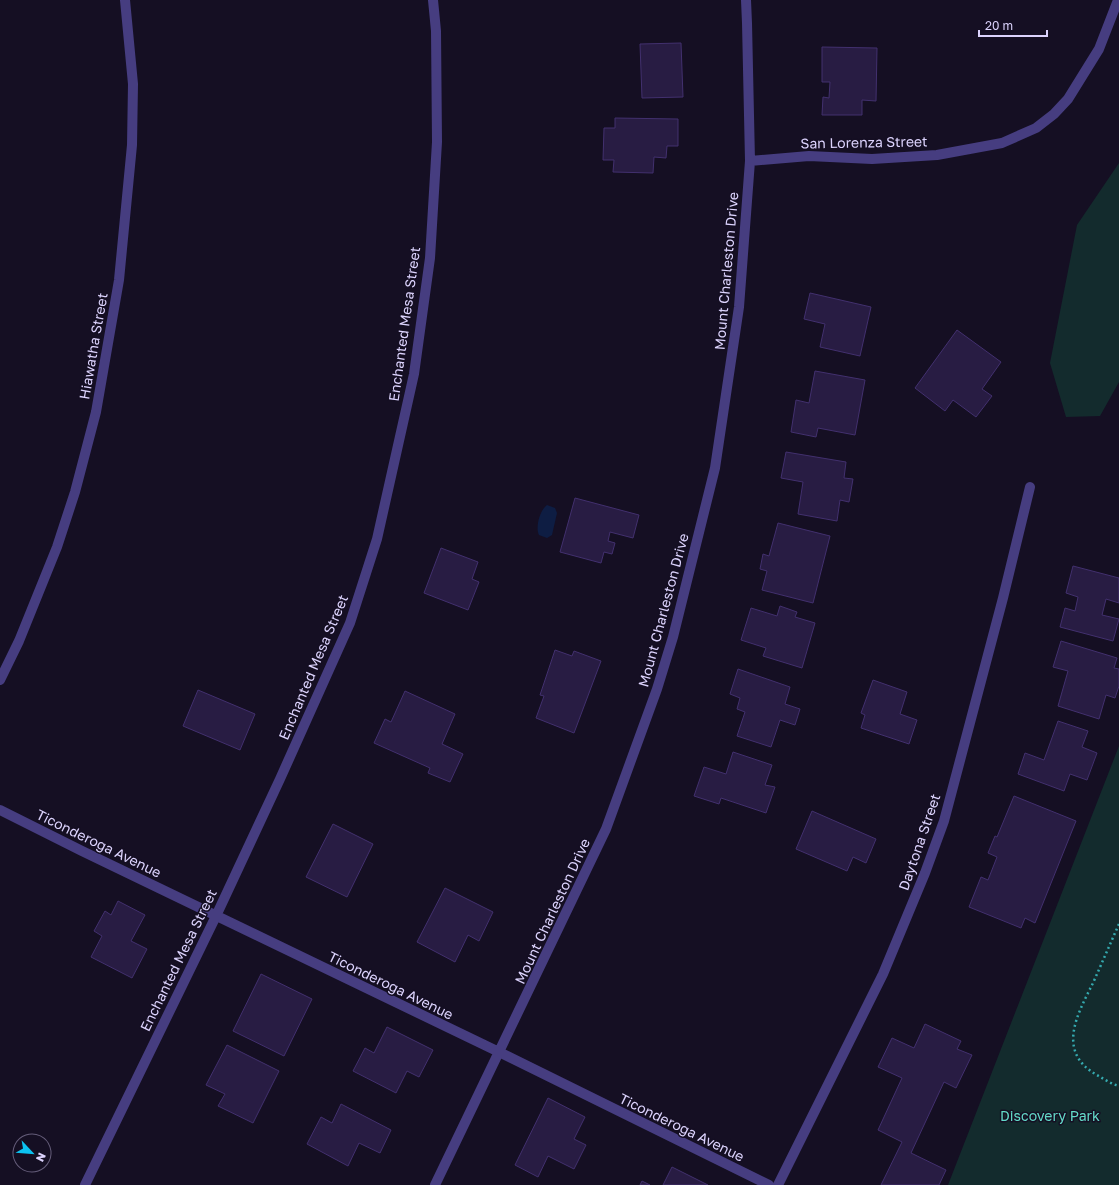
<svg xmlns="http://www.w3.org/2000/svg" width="1119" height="1185" viewBox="0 0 1119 1185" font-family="'Golos Text',sans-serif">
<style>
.green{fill:#132b2d}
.water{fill:#0e1d43}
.building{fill:#281c43;stroke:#42306e}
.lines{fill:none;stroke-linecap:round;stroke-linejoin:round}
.path{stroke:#35aaaf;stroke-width:2.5;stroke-dasharray:2 3;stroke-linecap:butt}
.minor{stroke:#463d80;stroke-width:10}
.labels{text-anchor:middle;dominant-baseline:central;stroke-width:3;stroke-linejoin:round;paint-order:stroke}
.street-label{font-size:14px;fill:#dcd3fd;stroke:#150f23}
.park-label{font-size:14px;fill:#63d9c8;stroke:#150f23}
</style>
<rect width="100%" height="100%" fill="#150f23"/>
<path class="green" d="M1119 163V382L1100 416 1066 417 1050 363 1077 225Z
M1119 746V1185H948Z"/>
<path class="water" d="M547 505 555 508 557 513 552 535 547 538 539 535C535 527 540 510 547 505Z"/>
<path class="building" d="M681 43 683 97 642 98 640 44Z
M822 47 877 48 876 101 862 100V115H822L823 97 829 98 830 82H822Z
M615 118 678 119V146H667L666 158 654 157 653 173 613 172 614 160H603L604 128H615Z
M810 293 871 307 860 356 820 347 825 324 804 319Z
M957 330 1001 362 982 389 992 396 976 417 953 400 945 411 915 388Z
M815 371 865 380 855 435 818 428 816 437 791 432 796 400 809 403Z
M786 452 846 462 844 478 853 479 849 502 840 500 837 521 798 514 803 482 781 478Z
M575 498 639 515 633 538 610 532 608 541 615 543 612 554 604 552 601 563 560 552Z
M778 523 830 536 813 603 762 590 767 571 760 569 763 554 769 556Z
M441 548 478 562 472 579 479 582 468 610 424 593Z
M1073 566 1119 578V603L1106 599 1102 615 1119 619 1113 641 1060 627 1065 608 1075 611 1078 597 1066 593Z
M780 606 797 612 795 617 815 623 802 668 763 656 766 648 741 640 751 608 777 616Z
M1061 641 1117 658 1114 668 1119 669V686L1115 698 1106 695 1099 719 1058 706 1068 671 1053 667Z
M555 650 572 656 574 651 601 661 574 733 536 718 544 696 540 695Z
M738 669 790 687 785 704 800 709 795 725 780 720 771 747 737 736 745 712 737 709 740 698 730 694Z
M873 680 907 692 900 714 917 720 909 744 861 728 865 715 861 713Z
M198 690 255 714 240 750 183 726Z
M405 691 455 714 442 744 463 754 450 782 428 773 430 768 374 743 385 719 391 722Z
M1058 721 1088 731 1082 747 1097 753 1087 780 1070 774 1064 791 1018 774 1025 753 1044 760Z
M733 752 772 765 765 785 775 787 766 813 721 798 719 804 694 796 704 767 726 774Z
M1014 796 1076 821 1035 923 1025 918 1021 928 969 907 981 877 988 880 997 857 988 853 995 836 997 837Z
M812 811 876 839 866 863 853 857 847 871 796 849Z
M333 824 373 844 347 897 306 877Z
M445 888 493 912 479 941 468 935 455 962 417 942Z
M118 901 145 915 131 941 147 949 132 978 91 957 102 936 94 931 105 911 111 915Z
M261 974 312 999 284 1056 233 1031Z
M925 1024 961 1041 957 1049 972 1055 956 1088 944 1082 911 1153 946 1170 939 1185H881L902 1142 878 1130 902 1078 878 1067 892 1038 914 1048Z
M387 1027 433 1050 419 1077 407 1071 396 1093 353 1071 365 1048 374 1053Z
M227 1045 279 1071 253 1123 218 1106 225 1094 206 1085Z
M548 1098 585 1117 574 1139 586 1145 574 1169 548 1156 538 1177 515 1165Z
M341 1104 391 1130 380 1153 359 1143 348 1166 307 1144 321 1117 332 1123Z
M672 1167 708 1185H663Z
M642 1181 650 1185H640Z"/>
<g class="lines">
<path class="path" d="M1119 924C1110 944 1102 963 1093 983 1077 1015 1056 1052 1097 1075 1104 1079 1111 1084 1119 1086"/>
<path class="minor" d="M750 161 809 156 872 159 937 155 1002 143 1036 128 1054 114 1068 99 1099 49 1118 0
M0 680 19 641 57 547 75 492 96 412 119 280 132 145 133 84 125 0
M0 810 82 851 499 1052 769 1185
M85 1185 216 916 280 779 350 623 377 539 414 374 430 258 437 142 436 31 433 0
M435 1185 606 829 657 689 673 637 715 468 739 307 750 161 747 23 746 0
M778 1185 883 974 925 873 944 821 1003 598 1030 487"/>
</g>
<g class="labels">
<g class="street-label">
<text transform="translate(864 142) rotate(-1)">San Lorenza Street</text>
<text transform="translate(726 271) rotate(-85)">Mount Charleston Drive</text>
<text transform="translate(404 324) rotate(-82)">Enchanted Mesa Street</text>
<text transform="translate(93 346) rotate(-80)">Hiawatha Street</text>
<text transform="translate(663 610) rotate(-75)">Mount Charleston Drive</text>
<text transform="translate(313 667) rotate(-67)">Enchanted Mesa Street</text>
<text transform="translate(919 842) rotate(-71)">Daytona Street</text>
<text transform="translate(99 843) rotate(26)">Ticonderoga Avenue</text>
<text transform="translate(552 911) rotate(-65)">Mount Charleston Drive</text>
<text transform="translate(178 960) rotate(-64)">Enchanted Mesa Street</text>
<text transform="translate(391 985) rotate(26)">Ticonderoga Avenue</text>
<text transform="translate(682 1127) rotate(26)">Ticonderoga Avenue</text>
</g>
<g class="park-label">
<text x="1050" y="1115">Discovery Park</text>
</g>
</g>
<g transform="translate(32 1153) rotate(116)"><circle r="19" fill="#150f23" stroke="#655d7a"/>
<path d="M0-3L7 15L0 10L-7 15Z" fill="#0cc2f0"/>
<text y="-6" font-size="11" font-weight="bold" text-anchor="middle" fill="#dcd3fd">N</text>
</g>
<path d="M979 30v6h68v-6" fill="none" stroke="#dcd3fd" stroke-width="2"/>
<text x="985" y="30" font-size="12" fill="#dcd3fd" stroke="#150f23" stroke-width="3" paint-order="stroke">20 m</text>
</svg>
